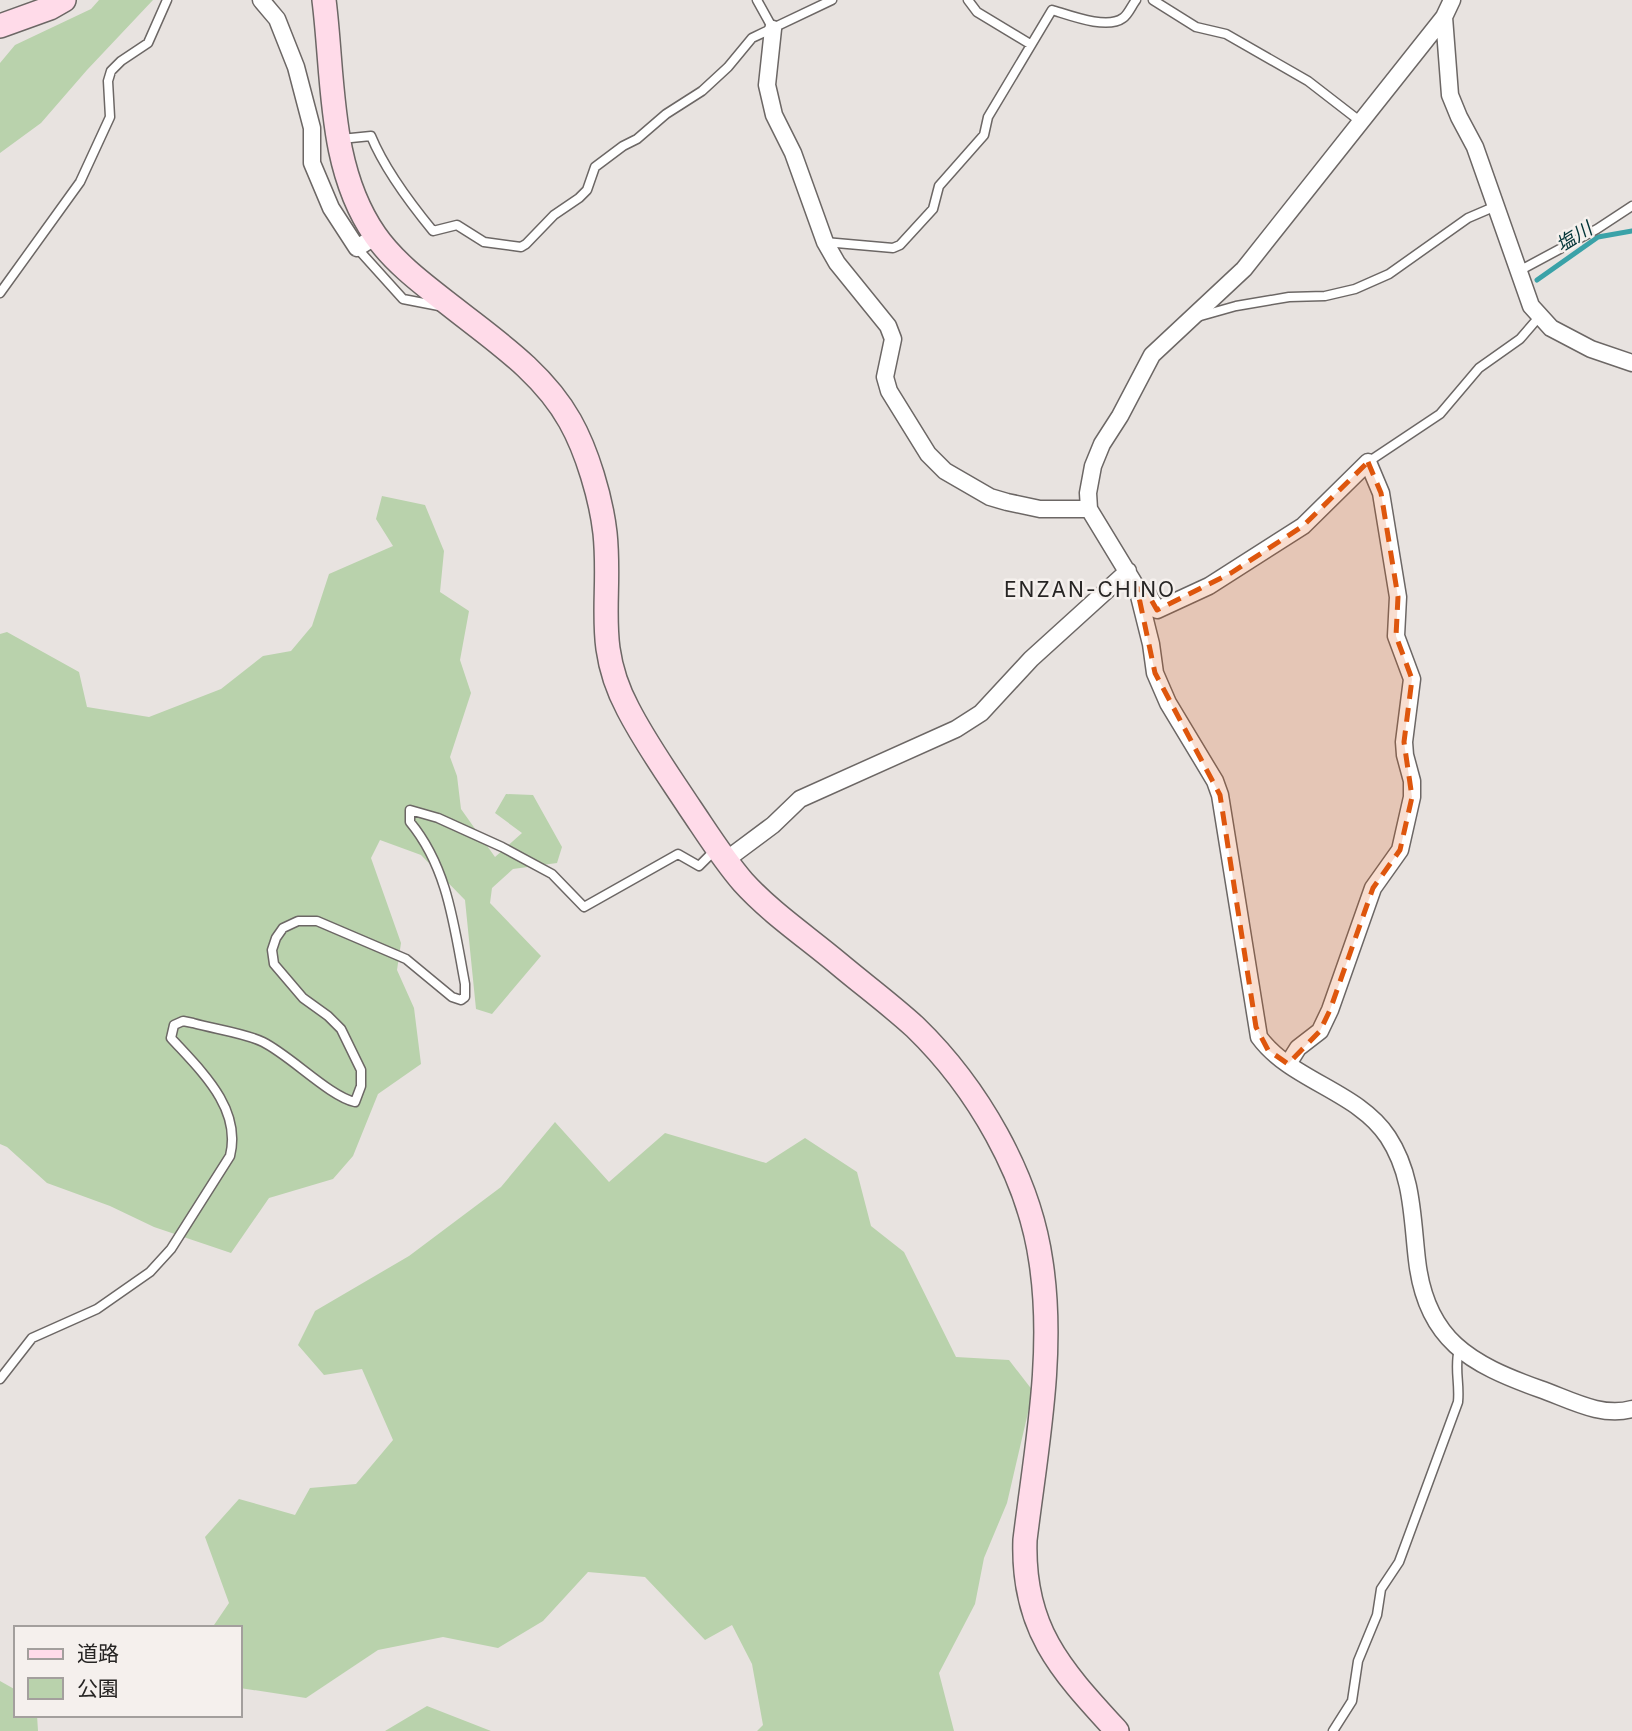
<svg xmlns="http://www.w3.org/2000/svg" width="1632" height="1731" viewBox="0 0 1632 1731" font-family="Inter,'Noto Sans JP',sans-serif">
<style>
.green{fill:#b9d2ac}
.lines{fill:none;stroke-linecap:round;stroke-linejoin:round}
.stream{stroke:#3aa2a8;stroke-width:5}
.lane-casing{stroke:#6c6765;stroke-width:11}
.street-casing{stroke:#6c6765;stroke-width:19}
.secondary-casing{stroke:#6c6765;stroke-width:26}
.lane{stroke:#fff;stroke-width:8}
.street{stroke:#fff;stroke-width:16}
.secondary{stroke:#ffdbe9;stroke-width:23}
.marked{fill:#de560d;fill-opacity:0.2;stroke:#de560d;stroke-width:5;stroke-dasharray:14 9;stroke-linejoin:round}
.labels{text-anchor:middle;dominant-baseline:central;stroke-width:5;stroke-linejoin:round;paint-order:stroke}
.water-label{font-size:19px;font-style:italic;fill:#023437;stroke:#f5f0ed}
.quarter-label{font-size:21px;letter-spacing:2px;fill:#272524;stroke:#f5f0ed}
</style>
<rect width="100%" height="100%" fill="#e8e3e0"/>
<path class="green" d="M99 0H153L87 70 41 123 0 153V63L15 45 91 9Z
M382 496 425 505 444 551 440 592 469 611 460 660 471 693 450 757 457 776 461 809 495 857 522 833 495 813 506 794 533 795 562 847 557 863 513 869 492 888 490 903 541 956 492 1014 476 1009 465 900 421 855 380 840 371 858 401 943 397 970 414 1008 421 1064 378 1094 353 1156 333 1179 269 1198 231 1253 154 1227 110 1206 47 1183 7 1147 0 1144V634L7 632 79 672 87 707 149 717 221 689 263 656 291 651 312 626 329 574 393 546 376 519Z
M555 1122 609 1182 665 1133 766 1163 805 1138 857 1172 871 1226 904 1252 956 1357 1009 1360 1033 1391 1007 1503 984 1558 975 1604 939 1673 954 1731H757L763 1725 752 1664 732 1625 705 1640 645 1577 588 1572 543 1621 498 1648 443 1637 378 1650 306 1698 240 1688V1628H212L229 1603 205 1537 239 1499 295 1515 310 1488 356 1484 393 1440 362 1369 324 1375 298 1345 315 1311 409 1256 501 1187Z
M0 1681 16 1690V1715H37L38 1731H0Z
M427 1706 491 1731H385Z"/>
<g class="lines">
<path class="stream" d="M1537 280 1598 237 1632 231"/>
<g class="lane-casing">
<path id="lane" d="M757 0 773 29
M968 0 977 12 1030 44
M1153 0 1196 27 1226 34 1308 81 1361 122
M341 139 371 136C385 170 410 203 433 231L457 225 484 242 521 247 526 244 554 215 579 198 587 190 595 167 623 146 637 139 666 114 702 91 728 67 752 38 832 0
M825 242 893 248 900 245 933 209 939 186 984 135 988 117 1052 10C1069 15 1107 30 1123 18 1128 15 1132 5 1136 0
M357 248 403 299 439 306
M1517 272 1597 229 1632 206
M0 293 80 182 110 117 108 81 111 71 121 61 148 43 167 0
M1197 317 1236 306 1289 297 1325 296 1355 289 1389 274 1468 218 1496 206
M1368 462 1440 414 1479 368 1520 339 1539 317
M0 1379 32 1338 97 1309 150 1272 171 1249 230 1156C242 1108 201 1071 171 1038L174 1025 183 1021 193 1023C214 1029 245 1033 263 1042 291 1056 329 1096 355 1102L361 1086V1070L341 1029 328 1016 303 998 274 964 272 950 276 938 283 928 298 921H317L406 959 452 997 461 1000 465 997V984C454 926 448 868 410 822V810L438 818 502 847 552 874 584 907 678 854 699 866 715 850
M1333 1731 1352 1701 1358 1661 1377 1615 1381 1589 1399 1562 1458 1402C1460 1383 1454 1368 1459 1349"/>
</g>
<g class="street-casing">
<path id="street" d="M261 0 277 19 296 67 312 128V163L331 208 357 248 376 236
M1452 0 1444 17 1244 269 1152 355 1120 416 1102 444 1093 466 1088 493 1089 509 1137 588 1151 644 1155 673 1168 703 1215 781 1220 795 1259 1037C1291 1081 1358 1091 1388 1137 1413 1175 1412 1218 1417 1260 1426 1340 1470 1364 1540 1389 1569 1399 1601 1418 1632 1409
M1444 17 1450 95 1459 117 1475 147 1531 306 1551 328 1591 349 1632 363
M773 29 767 85 774 115 793 153 825 242 837 263 888 326 893 339 885 377 889 391 928 454 945 471 990 497 1007 502 1040 509H1089
M1139 589 1148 594 1157 610 1209 586 1303 526 1368 462 1381 493 1398 597 1396 636 1412 679 1404 742 1405 755 1412 781V797L1400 850 1373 888 1330 1010 1320 1031 1298 1048 1288 1064
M726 860 773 825 800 799 956 729 981 713 1031 659 1128 571"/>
</g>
<g class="secondary-casing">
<path id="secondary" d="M324 0C334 79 328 167 375 235 395 264 427 287 455 309 497 342 543 373 570 421 587 451 601 498 605 533 612 600 593 643 628 709 646 744 669 776 690 808 707 833 723 859 743 882 771 913 807 937 839 964 864 985 891 1005 915 1027 977 1087 1029 1176 1041 1262 1055 1354 1036 1449 1025 1540 1022 1629 1061 1670 1117 1731
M0 26 50 8 64 0"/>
</g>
<use href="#lane" class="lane"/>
<use href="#street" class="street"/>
<use href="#secondary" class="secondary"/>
</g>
<path class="marked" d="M1368 462 1381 493 1398 597 1396 636 1412 679 1404 742 1412 797 1400 850 1373 888 1330 1010 1320 1031 1288 1064 1268 1050 1256 1027 1220 795 1155 673 1137 588 1148 594 1157 610 1231 573 1303 526Z"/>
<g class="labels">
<g class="water-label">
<text transform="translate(1574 237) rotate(-32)">塩川</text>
</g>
<g class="quarter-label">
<text x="1090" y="589">ENZAN-CHINO</text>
</g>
</g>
<rect x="14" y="1626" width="228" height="91" fill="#f5f0ed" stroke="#a39f9d" stroke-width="2"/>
<rect x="28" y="1649" width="35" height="10" fill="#ffdbe9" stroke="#a39f9d" stroke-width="2"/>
<text x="77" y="1661" font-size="21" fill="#272524">道路</text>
<rect x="28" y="1678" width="35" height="21" fill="#b9d2ac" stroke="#a39f9d" stroke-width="2"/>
<text x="77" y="1696" font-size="21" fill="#272524">公園</text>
</svg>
